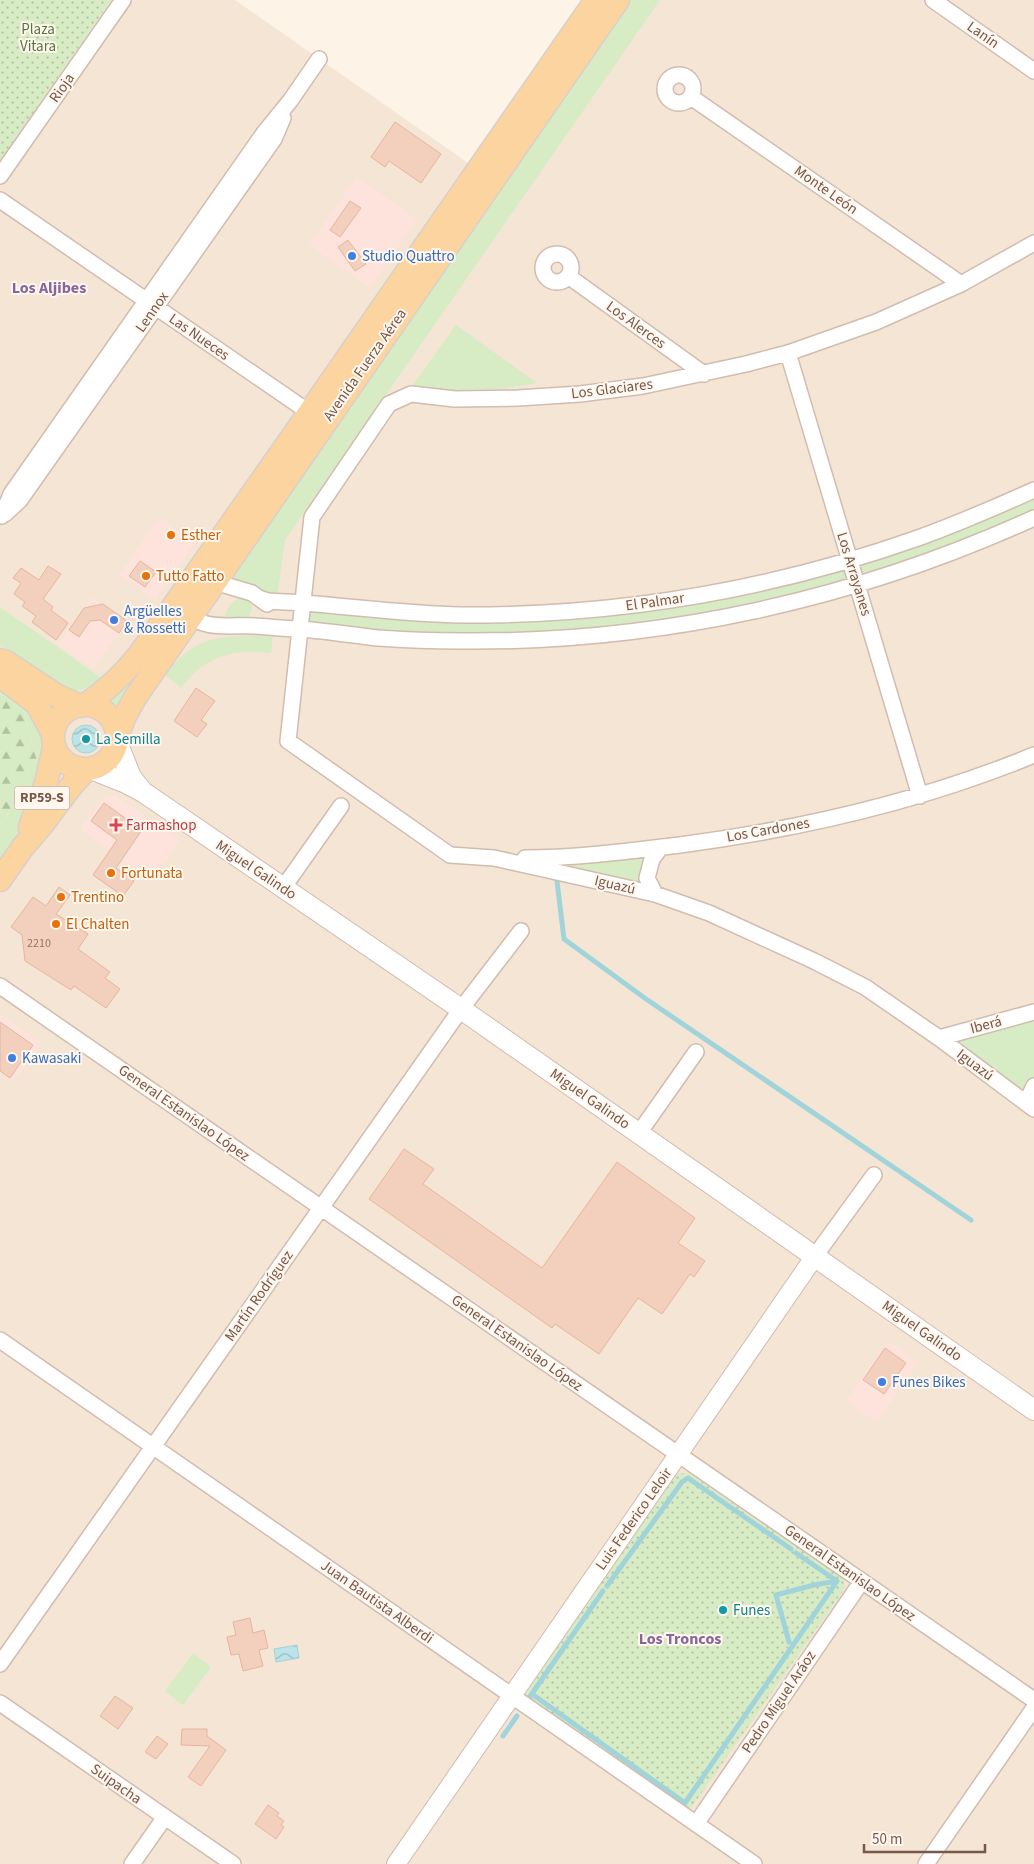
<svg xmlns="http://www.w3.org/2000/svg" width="1034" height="1864" viewBox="0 0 1034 1864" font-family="'Source Sans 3',sans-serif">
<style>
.residential{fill:#f5e5d5}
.commercial{fill:#fde3db}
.green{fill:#d7ebc5}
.forest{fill:url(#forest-firs)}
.park{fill:url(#park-dots)}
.water{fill:url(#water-waves);stroke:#a1d4da}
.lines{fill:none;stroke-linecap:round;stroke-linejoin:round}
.stream{stroke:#a1d4da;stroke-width:5}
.building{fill:#f3d0be;stroke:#e6b59e}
.minor-casing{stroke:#d2bcaf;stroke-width:18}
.tertiary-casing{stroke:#d2bcaf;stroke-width:20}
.secondary-casing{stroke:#d5bcac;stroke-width:22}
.primary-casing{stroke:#d9d0cc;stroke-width:25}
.minor{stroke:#fff;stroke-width:15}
.tertiary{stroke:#fff;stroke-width:18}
.secondary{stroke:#fff;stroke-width:20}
.primary{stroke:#fcd49f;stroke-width:22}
.shop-dot{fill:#3f7fe0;stroke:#fff7ee;stroke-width:2}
.food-dot{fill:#e8710a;stroke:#fff7ee;stroke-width:2}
.culture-dot{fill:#0f9aa8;stroke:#fff7ee;stroke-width:2}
.health-dot{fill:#e0444e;stroke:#fff7ee;stroke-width:2}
.labels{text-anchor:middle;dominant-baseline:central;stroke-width:4;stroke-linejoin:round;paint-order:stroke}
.number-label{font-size:12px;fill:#977667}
.shield{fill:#fff7ee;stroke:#a0887b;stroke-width:1}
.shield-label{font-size:14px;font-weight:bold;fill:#78584a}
.park-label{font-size:15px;fill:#53783f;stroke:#fff7ee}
.street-label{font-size:15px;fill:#78584a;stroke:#fff7ee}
.shop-label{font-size:15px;fill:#366cbe;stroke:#fff7ee;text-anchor:start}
.food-label{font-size:15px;fill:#c56008;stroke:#fff7ee;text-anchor:start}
.culture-label{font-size:15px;fill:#0d838f;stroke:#fff7ee;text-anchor:start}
.health-label{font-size:15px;fill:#be3a42;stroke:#fff7ee;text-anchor:start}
.neighbourhood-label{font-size:16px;font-weight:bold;fill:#86669b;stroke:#fff7ee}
</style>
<defs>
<pattern id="forest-firs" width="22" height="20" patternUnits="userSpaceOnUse" patternTransform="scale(1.25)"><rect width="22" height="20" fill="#d7ebc5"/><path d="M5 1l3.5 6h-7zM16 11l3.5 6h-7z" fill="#b3c1a2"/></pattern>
<pattern id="park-dots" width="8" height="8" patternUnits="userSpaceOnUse" patternTransform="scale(1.25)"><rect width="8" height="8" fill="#d7ebc5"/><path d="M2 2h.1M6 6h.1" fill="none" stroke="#b3c1a2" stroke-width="1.8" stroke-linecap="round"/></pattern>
<pattern id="water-waves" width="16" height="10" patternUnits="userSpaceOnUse" patternTransform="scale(1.25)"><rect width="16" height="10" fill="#bbe4e8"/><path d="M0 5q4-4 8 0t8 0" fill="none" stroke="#9dbcbe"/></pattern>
</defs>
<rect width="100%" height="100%" fill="#fdf3e7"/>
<path class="residential" d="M0 0H235L478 170 596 0H1034V1864H0V880L23 847 54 747 0 676Z"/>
<path class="commercial" d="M357 177 417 219 370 288 309 245Z
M159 517 195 542 155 600 119 575Z
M92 597 127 621 93 669 58 645Z
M116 796 180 840 152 881 80 829 103 798Z
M0 1014 41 1043 14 1081 0 1071Z
M888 1341 919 1362 877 1422 846 1401Z"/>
<path class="green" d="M596 0H660L285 540 277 598 215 583 115 725C109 715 104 711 94 706Z
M456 325 537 383 503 389 456 390 412 386Z
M1034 490V518L780 606 541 640 300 629 303 603 539 613 773 581Z
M245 597 251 599C255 622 244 619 227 619L225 616C228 605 235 598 245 597Z
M0 607 103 679 98 684 78 691 62 688 0 645Z
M265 635 273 636 271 653C234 648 204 656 181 688L165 675C194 636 219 636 265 635Z
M0 678 14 691 47 735 36 799 18 836 0 865V824L39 769 23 709 0 693Z
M661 847 652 859 655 894 544 868 565 858Z
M1034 1012V1086L1026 1103 939 1038Z
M193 1653 211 1667 183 1705 165 1691Z"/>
<path class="forest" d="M0 693 23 709 39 769 0 824Z"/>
<path class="park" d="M0 0H111L0 161Z
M681 1473H689L843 1578 845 1588 692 1807 688 1809 525 1695 673 1477Z"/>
<path class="water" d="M72 739a14 14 0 1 1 28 0a14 14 0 1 1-28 0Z
M297 1645 299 1658 276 1662 274 1649Z"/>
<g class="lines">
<path class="stream" d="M556 873 564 939 646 999 971 1220
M796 1553 837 1581
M607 1586 682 1482 688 1478 791 1549
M789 1642 776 1595 814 1585 837 1581
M532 1694 685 1803 837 1581
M529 1698 603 1591
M503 1736 517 1716"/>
</g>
<path class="building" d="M395 122 441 154 421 183 389 161 385 167 371 157Z
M350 201 361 208 340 237 330 230Z
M348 240 366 264 355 271 338 247Z
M140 561 156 572 145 587 129 576Z
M48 566 61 574 43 599 53 607 51 610 68 623 56 640 32 622 36 616 22 606 25 602 14 594 21 583 13 578 21 568 39 580Z
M103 604 127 621 119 633 100 620 90 621 79 637 69 630 84 608Z
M196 688 215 701 201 720 207 724 197 737 174 721Z
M104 803 142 830 116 868 134 881 123 896 93 875 117 840 91 821Z
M59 887 70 895 56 914 88 934 78 949 110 972 105 978 120 989 106 1008 74 986 71 990 25 961 22 935 11 927 33 897 46 906Z
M0 1022 33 1045 10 1078 0 1071Z
M404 1149 434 1169 423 1184 542 1268 617 1162 695 1218 678 1243 705 1261 694 1277 690 1274 662 1314 638 1298 599 1354 555 1324 552 1328 369 1199Z
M885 1348 906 1363 884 1394 863 1380Z
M250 1618 253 1633 264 1630 268 1648 259 1650 263 1666 243 1671 239 1654 231 1655 227 1637 236 1635 233 1622Z
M115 1696 133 1708 118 1729 100 1716Z
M182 1729H207V1736L226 1750 201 1786 188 1777 210 1746 181 1745Z
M157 1736 168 1744 156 1759 145 1752Z
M268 1805 279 1813 277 1816 284 1821 281 1825 284 1827 276 1839 255 1824Z"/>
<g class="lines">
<g class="minor-casing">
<path id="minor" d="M933 0 1034 71
M665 89a14 14 0 1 1 28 0a14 14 0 1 1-28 0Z
M691 97 961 284
M0 176 123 0
M0 200 316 417
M1034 243 961 284 876 322 788 353 746 364 643 386 580 394 518 398 455 399 411 394 389 404 312 517 288 741 450 855 494 858 655 894 709 913 814 961 865 987 939 1038 1034 1109
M543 268a14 14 0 1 1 28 0a14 14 0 1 1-28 0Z
M568 276 704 374
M788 353 920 796
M5 514 20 500 274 139 283 118
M2 516 11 494 264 133 290 101 319 59
M208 580 252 593 267 604
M259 598 268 601C280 602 292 602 303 603 356 607 408 614 461 615 616 616 771 590 918 538 957 524 996 507 1034 490
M186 612C203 632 234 624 256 626 271 627 285 629 300 629 326 631 352 635 378 638 405 640 434 641 461 641 659 643 854 600 1034 518
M525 858C577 858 628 851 680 845 801 829 920 802 1034 755
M283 888 341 806
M655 894 647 878 652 859 661 847
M0 986 1034 1700
M939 1038 1034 1012
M1026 1103 1034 1086
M639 1133 696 1052
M815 1256 874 1175
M0 1340 754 1864
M0 1664 461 1009 521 931
M0 1703 233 1864
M696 1824 862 1581
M132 1864 165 1817
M926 1864 1034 1708"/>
</g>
<g class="tertiary-casing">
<path id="tertiary" d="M396 1864 815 1256"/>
</g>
<g class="secondary-casing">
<path id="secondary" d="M117 742 131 777 142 791
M91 769 126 783 143 792 461 1009 1034 1410"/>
</g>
<g class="primary-casing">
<path id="primary" d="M0 660 6 662 56 695 80 706
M0 676 37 704 53 734
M53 737a32 32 0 1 1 64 0a32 32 0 1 1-64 0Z
M85 705C106 691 123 675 139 655L309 413 596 0
M118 734 125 716 135 698 618 0
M30 827 46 783 54 747
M0 880 23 847 42 825 72 785 86 770"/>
</g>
<use href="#minor" class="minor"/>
<use href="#tertiary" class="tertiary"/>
<use href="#secondary" class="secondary"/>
<use href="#primary" class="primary"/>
</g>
<g class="shop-dot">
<circle cx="352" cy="256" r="5"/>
<circle cx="114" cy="620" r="5"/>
<circle cx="12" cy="1058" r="5"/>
<circle cx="882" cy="1382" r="5"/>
</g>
<g class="food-dot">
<circle cx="171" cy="535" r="5"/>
<circle cx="146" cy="576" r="5"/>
<circle cx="111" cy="873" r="5"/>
<circle cx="61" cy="897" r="5"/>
<circle cx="56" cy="924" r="5"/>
</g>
<g class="culture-dot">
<circle cx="86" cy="739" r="5"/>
<circle cx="723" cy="1610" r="5"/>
</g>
<path class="health-dot" d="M113.5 817.5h5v5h5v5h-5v5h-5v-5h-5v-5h5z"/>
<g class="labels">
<g class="number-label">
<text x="39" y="943">2210</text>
</g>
<rect class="shield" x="14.5" y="786.5" width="55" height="23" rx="4"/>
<g class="shield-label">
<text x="42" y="798">RP59-S</text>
</g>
<g class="park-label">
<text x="38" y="29">Plaza<tspan x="38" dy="17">Vitara</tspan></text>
</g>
<g class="street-label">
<text transform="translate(983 35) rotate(35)">Lanín</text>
<text transform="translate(62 88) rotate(-55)">Rioja</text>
<text transform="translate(826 190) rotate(35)">Monte León</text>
<text transform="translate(152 312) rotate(-55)">Lennox</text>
<text transform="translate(636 325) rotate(36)">Los Alerces</text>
<text transform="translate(199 337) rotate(35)">Las Nueces</text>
<text transform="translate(365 365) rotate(-55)">Avenida Fuerza Aérea</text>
<text transform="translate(612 389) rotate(-7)">Los Glaciares</text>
<text transform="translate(854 574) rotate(73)">Los Arrayanes</text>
<text transform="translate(655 602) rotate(-8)">El Palmar</text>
<text transform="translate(768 830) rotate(-10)">Los Cardones</text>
<text transform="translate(256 870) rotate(34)">Miguel Galindo</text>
<text transform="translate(615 885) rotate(13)">Iguazú</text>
<text transform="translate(986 1025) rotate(-15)">Iberá</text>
<text transform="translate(975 1065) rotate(37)">Iguazú</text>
<text transform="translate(590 1099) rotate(35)">Miguel Galindo</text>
<text transform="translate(184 1113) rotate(35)">General Estanislao López</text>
<text transform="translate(259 1296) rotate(-55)">Martín Rodríguez</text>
<text transform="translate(922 1331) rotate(35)">Miguel Galindo</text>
<text transform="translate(517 1343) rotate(35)">General Estanislao López</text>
<text transform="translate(634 1519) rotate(-55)">Luis Federico Leloir</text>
<text transform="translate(850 1573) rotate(35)">General Estanislao López</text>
<text transform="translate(377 1602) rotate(35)">Juan Bautista Alberdi</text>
<text transform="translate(779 1702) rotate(-56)">Pedro Miguel Aráoz</text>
<text transform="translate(116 1784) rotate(35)">Suipacha</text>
</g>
<g class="shop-label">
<text x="362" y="256">Studio Quattro</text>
<text x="124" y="611">Argüelles<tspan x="124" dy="17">&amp; Rossetti</tspan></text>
<text x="22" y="1058">Kawasaki</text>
<text x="892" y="1382">Funes Bikes</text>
</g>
<g class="food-label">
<text x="181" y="535">Esther</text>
<text x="156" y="576">Tutto Fatto</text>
<text x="121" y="873">Fortunata</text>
<text x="71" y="897">Trentino</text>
<text x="66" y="924">El Chalten</text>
</g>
<g class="culture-label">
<text x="96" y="739">La Semilla</text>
<text x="733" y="1610">Funes</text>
</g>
<g class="health-label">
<text x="126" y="825">Farmashop</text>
</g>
<g class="neighbourhood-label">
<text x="49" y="288">Los Aljibes</text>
<text x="680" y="1639">Los Troncos</text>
</g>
</g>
<path d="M864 1844v8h121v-8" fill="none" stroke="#78584a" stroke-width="2.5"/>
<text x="872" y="1844" font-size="15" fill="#78584a" stroke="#fff7ee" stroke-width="4" paint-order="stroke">50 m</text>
</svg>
